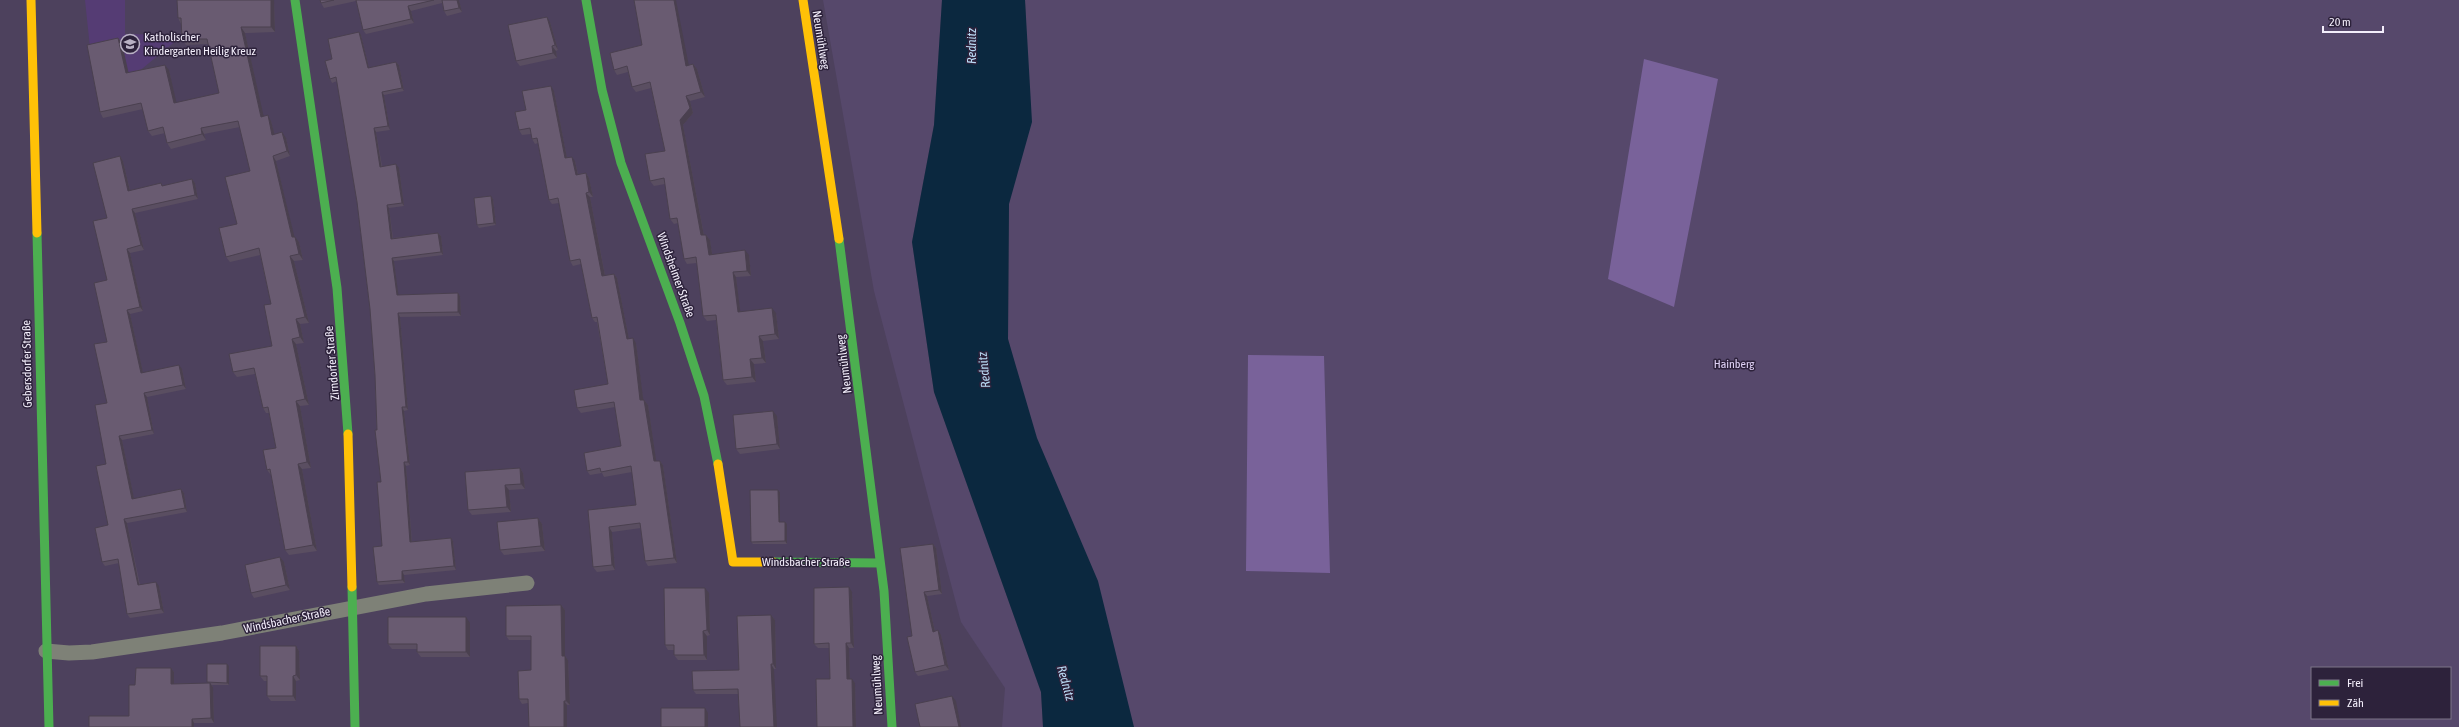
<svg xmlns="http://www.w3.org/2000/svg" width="2459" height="727" viewBox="0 0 2459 727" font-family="'Asap Condensed',sans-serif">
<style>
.built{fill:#553c74}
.green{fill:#56486b;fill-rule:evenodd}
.forest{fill:#79629a}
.water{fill:#0b283f}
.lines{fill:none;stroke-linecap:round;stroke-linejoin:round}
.street{stroke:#7e8177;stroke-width:15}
.fast{stroke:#4caf50;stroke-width:9}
.slow{stroke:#ffc107;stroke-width:9}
.wall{fill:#5a4e61}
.shaded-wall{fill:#4a404f}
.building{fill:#695b71;stroke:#4a404f}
.labels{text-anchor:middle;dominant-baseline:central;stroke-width:3;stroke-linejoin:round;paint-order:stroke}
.poi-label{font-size:12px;fill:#f3eefb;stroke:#2d223b;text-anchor:start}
.street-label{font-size:12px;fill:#f3eefb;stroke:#2d223b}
.park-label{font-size:12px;fill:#e0d2f6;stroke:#2d223b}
.water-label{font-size:13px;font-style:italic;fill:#b9daf4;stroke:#2d223b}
</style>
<rect width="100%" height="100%" fill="#4d415d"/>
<path class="built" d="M85 0H125V34L177 35V40L132 77 90 48Z"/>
<path class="green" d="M823 0H942L934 125 912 242 934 392 1041 692 1043 727H1002L1005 688 961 622 874 291Z
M1025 0H2459V727H1127L1033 431 1008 339 1009 204 1026 16ZM2312 668H2450V718H2312Z"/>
<path class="forest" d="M1644 59 1718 79 1674 307 1608 279Z
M1248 355 1324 356 1330 573 1246 571Z"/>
<path class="water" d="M942 0H1025L1032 122 1009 204 1008 339 1037 438 1098 581 1134 727H1043L1041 692 934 392 912 242 934 125Z"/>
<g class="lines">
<path class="street" d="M46 651 69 653 92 652 222 633 426 594 527 583"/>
<path class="fast" d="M295 0 337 288 348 434
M586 0 602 90 621 163 680 323 704 396 718 464
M37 233 49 727
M839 239 884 591 892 727
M773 562 879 563
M352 587 355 727"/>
<path class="slow" d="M31 0 37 233
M803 0 839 239
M348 434 352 587
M718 464 733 562H773"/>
</g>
<path class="wall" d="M177 0H274L275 32 245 33 263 116 271 121 274 134 286 138 290 156 276 161 294 237 299 242 303 260 294 261 309 323 300 324 304 343 296 344 309 405 300 406 311 468 302 469 317 551 289 555 285 550 271 475 267 470 276 448 269 413H266L263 408 255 374 237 377 233 372 272 346 271 304 260 255 230 262 226 257 237 224 250 171 240 127 204 134 206 140 171 149 167 143 165 133 152 136 148 131 143 109 103 118 100 112 118 38 122 43 128 73 169 70 176 103 219 93 208 44 186 45 182 39 181 24 178 18Z
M320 0H459L462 12 447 16 444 11 442 3 411 11 414 23 366 34 363 30 356 1 324 8 321 3Z
M550 22 558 50 556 51 557 58 520 66 516 61Z
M359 32 361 35 369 68 396 62 399 65 404 91 384 95 390 130 376 132 382 166 399 168 404 206 389 208 393 238 438 233 441 236 443 255 394 261 398 295 458 293 460 296 461 316 400 317 408 410 404 411 410 465 406 466 412 542 451 538 453 541 456 570 404 575 405 583 379 585 377 582 382 546 381 482 377 430 375 375 370 309 357 202 337 81 332 83 330 79 332 59Z
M642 45 689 65 693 64 697 69 705 97 690 101 693 113 683 125 704 235H706L710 240 712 254 749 255 751 276 736 277 740 312 776 313 779 339 763 341 766 363 754 364 756 382 727 385 723 380 716 320 707 321 703 316 697 263 687 264 684 259 678 223 674 224 670 219 665 184 654 186 650 181 665 151 651 88 636 92 632 87 628 72 617 75 614 70Z
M554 91 567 158 575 161 578 174 586 173 589 178 593 197H590L605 275 614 274 617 278 629 339 636 343 643 400H644L648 405 656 461H660L663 465 677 563 648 566 645 561 641 528 612 532 615 570 597 572 593 567 588 510 636 505 632 472 604 477 602 473 590 475 587 471 621 446 615 407 581 413 577 408 608 384 597 322H595L592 318 581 264 573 266 570 261 559 203 552 204 549 200 538 143 535 144 532 139 531 134 522 135 519 130 526 110Z
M120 156 123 161 130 190 163 186 192 179 195 183 198 199 135 213 144 250 130 253 143 311 130 314 143 373 182 369 186 389 147 397 154 434 122 440 134 499 181 489 184 493 187 512 127 523 140 585 159 586 164 613 130 618 127 614 119 563 105 566 102 562 108 525 106 464 107 342V218Z
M491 196 493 199 496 225 479 228 477 225Z
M777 416 780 449 740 454 736 449Z
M520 468 523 473 525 489 509 490 511 512 472 515 468 510Z
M778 490 780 492V522L787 524V544H753L751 542Z
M538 518 542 524 545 551 504 555 500 550Z
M933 544 936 548 942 594 927 596 935 631 941 635 949 670 918 676 915 672 912 636Z
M284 562 290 590 254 598 251 593Z
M852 592 854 648H849L850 679 855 683 856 727H817L830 679 829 648H818L814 644Z
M709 593 710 635 707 636V660H678L674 655V650H668L665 645Z
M561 605 565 610V656L568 660 570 705 528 703 522 704 519 699 531 670V640H509L506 636Z
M771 615 775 620 776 669H774L738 694H696L693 690 739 670Z
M470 623V657H421L417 652V649H392L388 644Z
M296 646 299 651 300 680 296 681V701H271L267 696V681H264L260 676Z
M229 666V685H212L213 687 214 723H194V727H89L129 716 135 685 171 668 174 672V684L208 683 207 682Z"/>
<path class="shaded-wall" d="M271 0H274L275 32 271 27Z
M457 0H459L462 12 459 8Z
M674 0H676L690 71 686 66Z
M408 6 411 11 414 23 411 19Z
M547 17 550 22 558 50 555 45Z
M241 27 245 33 265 122 261 117Z
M359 32 361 35 370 72 368 68Z
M118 38 122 43 130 79 126 73Z
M552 46 556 51 557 58 553 53Z
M396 62 399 65 404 91 402 88Z
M693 64 697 69 705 97 701 92Z
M165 65 169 70 178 109 174 103Z
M551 86 554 91 568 163 565 158Z
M382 92 384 95 390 130 388 126Z
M686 96 690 101 693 113 683 125 705 241 701 235 680 120Z
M268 115 271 121 276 140 272 135Z
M201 128 204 134 206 140 202 134Z
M374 128 376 132 382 170 380 167Z
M282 132 286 138 290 156 287 151Z
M120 156 123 161 131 195 128 191Z
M273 156 276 161 296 243 292 237Z
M572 157 575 161 579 180 576 175Z
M396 164 399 168 404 206 402 203Z
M586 173 589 178 593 197 589 192Z
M192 179 195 183 198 199 195 195Z
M586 193 590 197 606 281 602 276Z
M491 196 493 199 496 225 494 223Z
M387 205 389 208 393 242 391 239Z
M132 209 135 213 144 250 141 245Z
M438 233 441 236 443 255 441 252Z
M706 235 710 240 713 260 709 255Z
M295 237 299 242 303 260 299 254Z
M127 249 130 253 143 311 140 307Z
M745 250 749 255 751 276 747 271Z
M290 256 294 261 309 323 305 317Z
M392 258 394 261 399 299 397 295Z
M733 272 736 277 741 317 738 312Z
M614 274 617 278 630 344 627 339Z
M458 293 460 296 461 316 458 312Z
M772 308 776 313 779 339 775 334Z
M127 310 130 314 144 377 141 373Z
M398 313 400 317 408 410 406 407Z
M296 319 300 324 304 343 300 337Z
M759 336 763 341 766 363 762 358Z
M633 338 636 343 644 405 640 400Z
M292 339 296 344 309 405 305 399Z
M750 359 754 364 756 382 752 377Z
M179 365 182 369 186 389 183 385Z
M144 393 147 397 154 434 152 430Z
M644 400 648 405 657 466 654 461Z
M296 401 300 406 311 468 307 462Z
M402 407 404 411 410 465 408 462Z
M773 411 777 416 780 449 777 444Z
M119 436 122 440 135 503 132 499Z
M660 461 663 465 677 563 674 558Z
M404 462 406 466 412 545 410 542Z
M298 464 302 469 317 551 313 545Z
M520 468 523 473 525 489 521 484Z
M505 485 509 490 511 512 507 507Z
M181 489 184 493 187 512 185 508Z
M778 490 780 492V525L779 522Z
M538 518 542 524 545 551 541 546Z
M124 519 127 523 140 589 138 585Z
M785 522 787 524V544L785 541Z
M609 527 612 532 615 570 612 565Z
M451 538 453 541 456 570 454 566Z
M933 544 936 548 942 594 939 590Z
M280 557 284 562 290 590 286 585Z
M402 571 404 575 405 583 402 580Z
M156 582 159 586 164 613 161 609Z
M849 587 852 592 854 648 851 643Z
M705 588 709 593 710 635 707 630Z
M924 592 927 596 936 636 933 632Z
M561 605 565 610V656L568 660 570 705 566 701 562 656Z
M771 615 775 620 776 669 773 664Z
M466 617 470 623V657L466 652Z
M938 630 941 635 949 670 945 665Z
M703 631 707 636V660L704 655Z
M846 643 849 648 850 683 847 679Z
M296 646 299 651 300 680 296 675Z
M227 664 229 666V685L227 683Z
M771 664 774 669 777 727H774Z
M171 668 174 672V688L171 684Z
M293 676 296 681V701L293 696Z
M852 679 855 683 856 727H853Z
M210 683 213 687 214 723 211 718Z
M952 696 956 701 961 727H959Z
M564 701 567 705V727H564Z
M705 708 708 713V727H705Z
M192 719 194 723V727H192Z"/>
<path class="building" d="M177 0H271V27H241L261 117 268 115 272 135 282 132 287 151 273 156 292 237H295L299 254 290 256 305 317 296 319 300 337 292 339 305 399 296 401 307 462 298 464 313 545 285 550 270 469 267 470 263 450 276 448 268 407 263 408 254 368 233 372 229 354 272 346 264 305 271 304 259 248 226 257 219 228 237 224 225 177 250 171 238 121 201 128 202 134 167 143 163 127 148 131 141 103 100 112 87 45 118 38 126 73 165 65 174 103 219 93 207 39H182L181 18H178Z
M320 0H334L321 3Z
M356 0H434L408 6 411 19 363 30Z
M442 0H457L459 8 444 11Z
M634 0H674L686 66 693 64 701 92 686 96 690 108 680 120 701 235H706L709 255 745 250 747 271 733 272 738 312 772 308 775 334 759 336 762 358 750 359 752 377 723 380 716 315 703 316 696 257 684 259 677 218 670 219 664 178 650 181 645 154 665 151 650 82 632 87 627 66 614 70 610 53 642 45Z
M547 17 555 45 552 46 553 53 516 61 508 25Z
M359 32 368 68 396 62 402 88 382 92 388 126 374 128 380 167 396 164 402 203 387 205 391 239 438 233 441 252 392 258 397 295 458 293V312L398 313 406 407H402L408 462H404L410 542 451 538 454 566 402 571V580L377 582 373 547 382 546 377 482H381L375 430H377L375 375 370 309 357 202 336 77 330 79 325 61 332 59 328 39Z
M551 86 565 158 572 157 576 175 586 173 589 192 586 193 602 276 614 274 627 339 633 338 640 400H644L654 461H660L674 558 645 561 640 523 609 527 612 565 593 567 588 510 636 505 631 466 601 472 600 468 587 471 584 453 621 446 614 402 577 408 574 390 608 384 597 317 592 318 580 259 570 261 558 198 549 200 537 138 532 139 530 128 519 130 515 112 526 110 522 91Z
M120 156 128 191 161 183 162 186 192 179 195 195 132 209 141 245 127 249 140 307 127 310 141 373 179 365 183 385 144 393 152 430 119 436 132 499 181 489 185 508 124 519 138 585 156 582 161 609 127 614 118 559 102 562 95 528 108 525 96 466 106 464 95 405 107 403 94 344 107 342 94 283 107 280 93 221 107 218 93 163Z
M491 196 494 223 477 225 474 198Z
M773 411 777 444 736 449 733 415Z
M520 468 521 484 505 485 507 507 468 510 465 472Z
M750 490H778L779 522H785V541L751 542Z
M538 518 541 546 500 550 497 522Z
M933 544 939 590 924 592 933 632 938 630 945 665 915 672 907 637 912 636 900 548Z
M280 557 286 585 251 593 245 565Z
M849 587 851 643H846L847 679H852L853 727H817L816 679H830L829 643 814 644V588Z
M664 588H705L707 630 703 631 704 655H674V645H665Z
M561 605 562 656H565L566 701H564V727H529L528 699H519L518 671 531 670V636H506V606Z
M771 615 773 664H771L774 727H740L738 689 693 690 692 671 739 670 737 616Z
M388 617H466V652H417V644H388Z
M260 646H296V675L293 676V696H267V676H260Z
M207 664H227V683L207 682Z
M136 668H171V684L210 683 211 718 192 719V727H89V716H129V685H135Z
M952 696 959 727H920L915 704Z
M661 708H705V727H661Z"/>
<defs>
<g id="school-ring" transform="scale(1)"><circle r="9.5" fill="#2d223b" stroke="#b9b1c4" stroke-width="1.5"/><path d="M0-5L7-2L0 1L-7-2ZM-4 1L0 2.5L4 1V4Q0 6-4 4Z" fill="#b9b1c4"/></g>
</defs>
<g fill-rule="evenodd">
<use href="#school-ring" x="130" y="44"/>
</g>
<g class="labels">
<g class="poi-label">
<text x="144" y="37">Katholischer<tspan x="144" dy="14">Kindergarten Heilig Kreuz</tspan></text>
</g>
<g class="street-label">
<text transform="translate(821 40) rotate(81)">Neumühlweg</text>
<text transform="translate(676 275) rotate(70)">Windsheimer Straße</text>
<text transform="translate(332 363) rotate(-95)">Zirndorfer Straße</text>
<text transform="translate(27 364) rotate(-91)">Gebersdorfer Straße</text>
<text transform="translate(844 364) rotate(-97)">Neumühlweg</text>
<text x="806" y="562">Windsbacher Straße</text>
<text transform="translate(287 620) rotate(-12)">Windsbacher Straße</text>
<text transform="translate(877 685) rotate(-93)">Neumühlweg</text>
</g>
<g class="park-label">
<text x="1734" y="364">Hainberg</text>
</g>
<g class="water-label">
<text transform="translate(971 46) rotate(-90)">Rednitz</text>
<text transform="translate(984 370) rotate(-96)">Rednitz</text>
<text transform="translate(1066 683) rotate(74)">Rednitz</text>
</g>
</g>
<rect x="2311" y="667" width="140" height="52" fill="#2d223b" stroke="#7c7488"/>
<rect x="2319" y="680" width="20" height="6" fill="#4caf50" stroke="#7c7488"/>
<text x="2347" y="687" font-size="12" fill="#f3eefb">Frei</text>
<rect x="2319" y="700" width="20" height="6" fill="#ffc107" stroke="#7c7488"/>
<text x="2347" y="707" font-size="12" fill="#f3eefb">Zäh</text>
<path d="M2323 26v6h60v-6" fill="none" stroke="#f3eefb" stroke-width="2"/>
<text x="2329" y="26" font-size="12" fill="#f3eefb" stroke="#2d223b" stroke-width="3" paint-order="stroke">20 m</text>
</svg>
